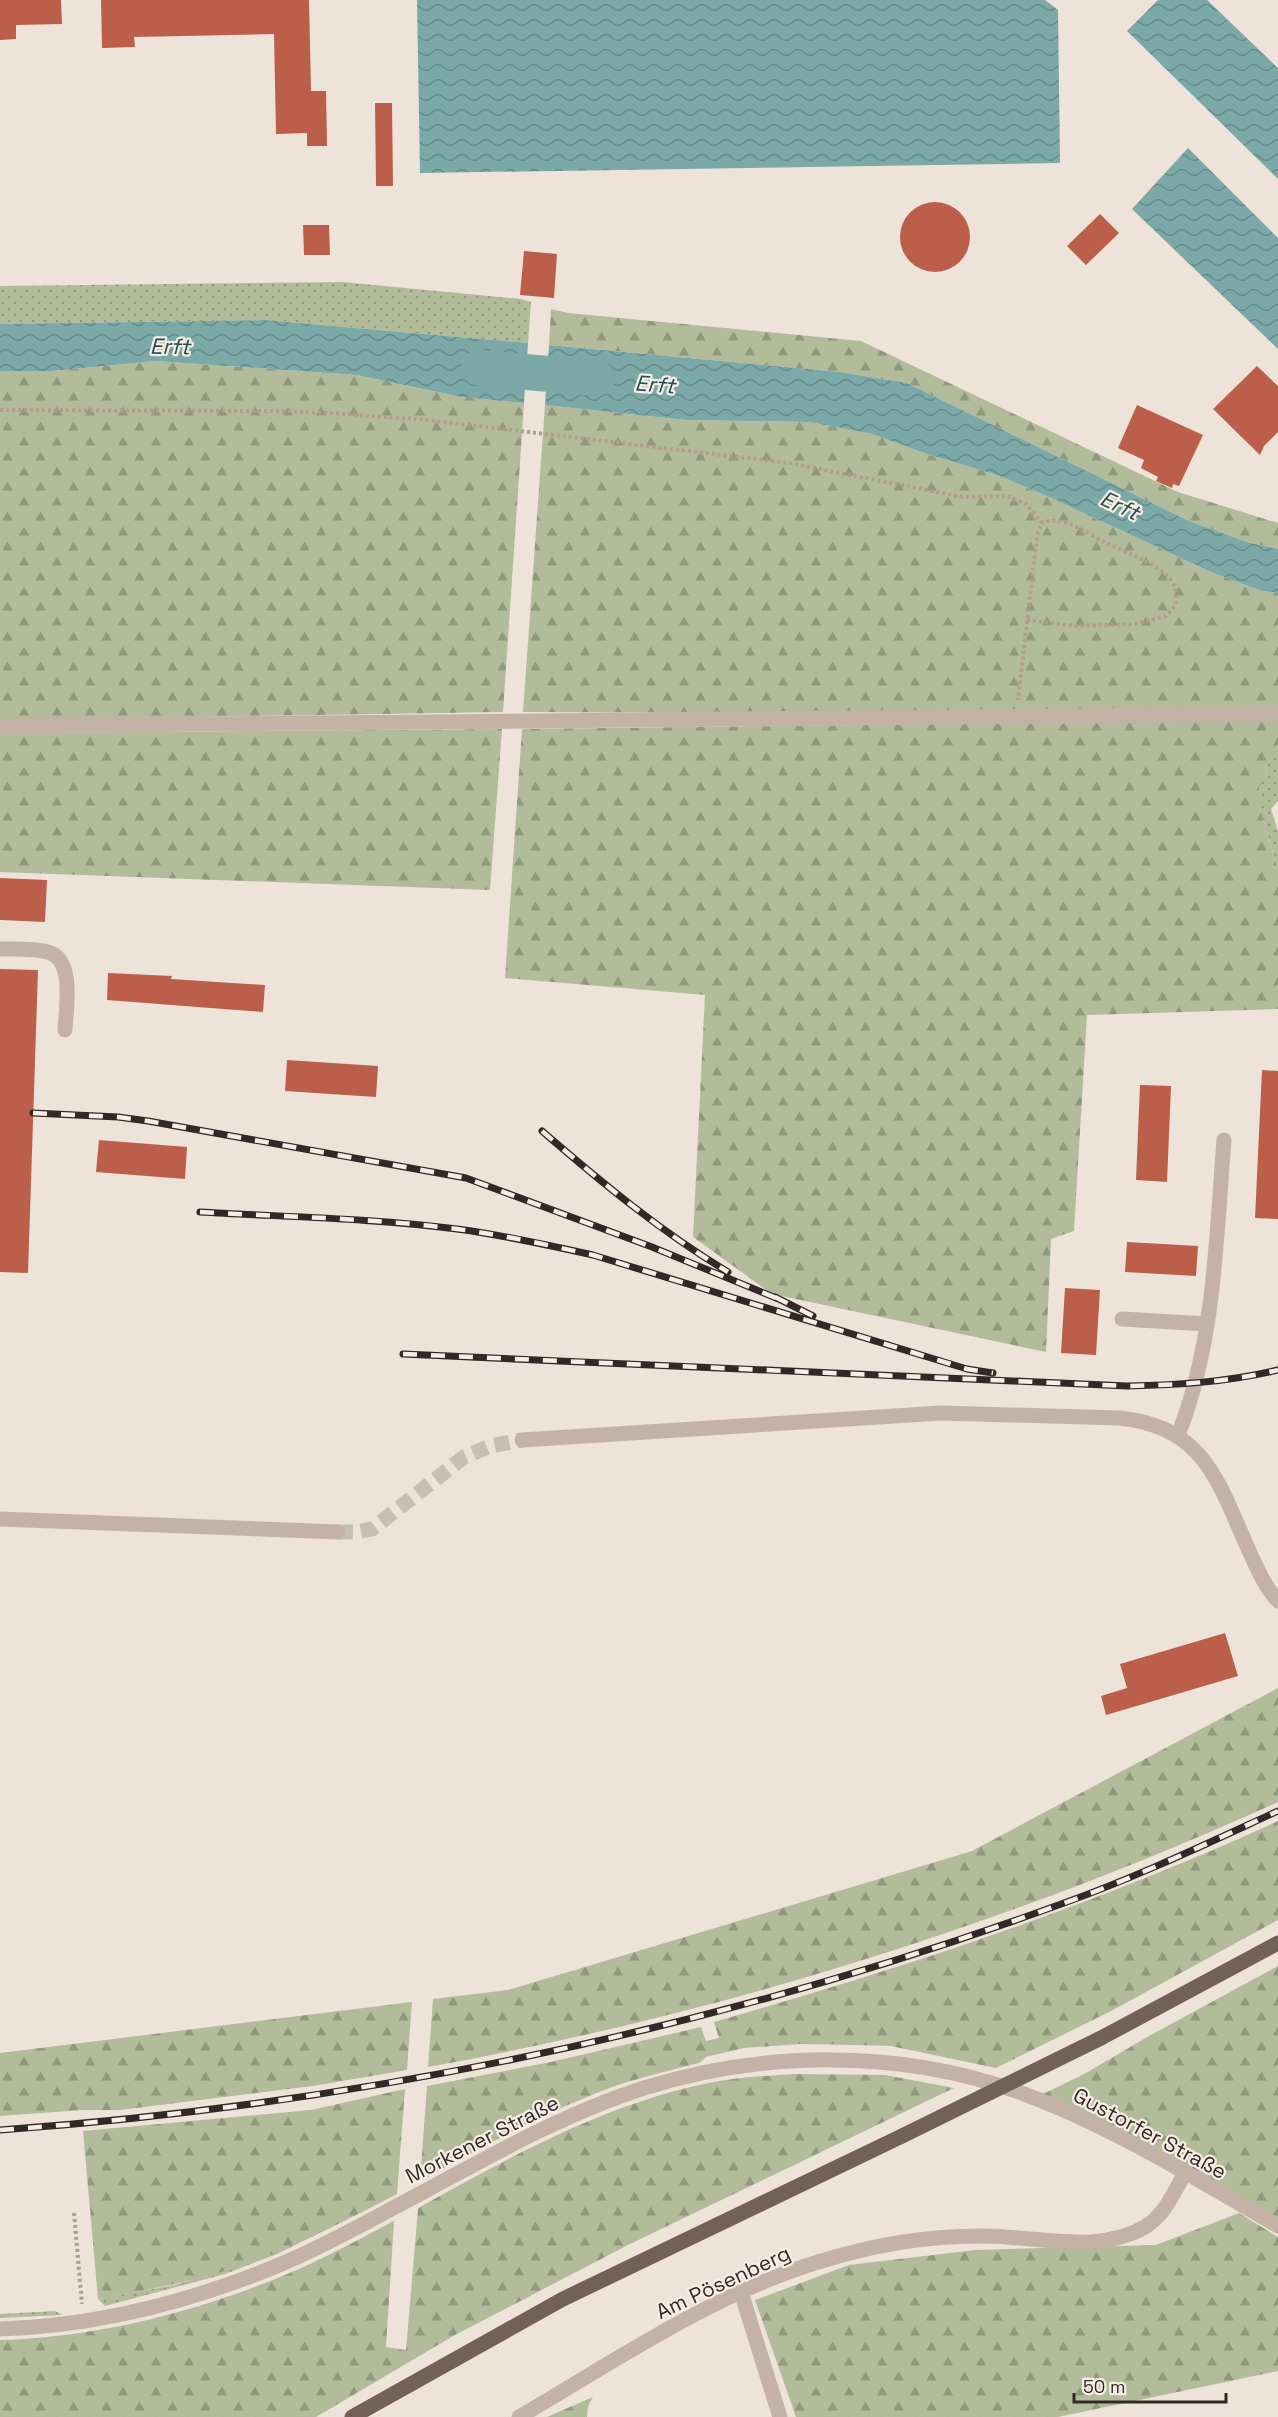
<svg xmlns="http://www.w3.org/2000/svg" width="1278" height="2417" viewBox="0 0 1278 2417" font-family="'Space Grotesk',sans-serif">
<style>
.green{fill:url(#green-dots)}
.forest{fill:url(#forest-firs)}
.water{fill:url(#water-waves)}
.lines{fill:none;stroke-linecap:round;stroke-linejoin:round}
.river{stroke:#7aa9a8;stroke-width:36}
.building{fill:#bb5f4a}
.minor-tunnel{stroke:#c8beb4;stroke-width:15;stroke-dasharray:15 8;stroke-linecap:butt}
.path{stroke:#b19c90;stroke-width:4;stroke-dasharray:3 3;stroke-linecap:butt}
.minor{stroke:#c5b2a6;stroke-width:15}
.major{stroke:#736058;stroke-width:15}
.rail-casing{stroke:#322926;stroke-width:7}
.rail{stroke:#f7ede4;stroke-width:4.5;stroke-dasharray:14;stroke-linecap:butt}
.major-bridge{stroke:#736058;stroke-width:15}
.labels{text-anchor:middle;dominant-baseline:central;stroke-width:4.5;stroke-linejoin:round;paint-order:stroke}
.street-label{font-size:21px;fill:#322926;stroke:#f7ede4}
.water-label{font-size:22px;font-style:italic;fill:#204f4f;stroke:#f7ede4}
</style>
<defs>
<pattern id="green-dots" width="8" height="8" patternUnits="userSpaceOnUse" patternTransform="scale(1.5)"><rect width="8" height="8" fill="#b2bc9a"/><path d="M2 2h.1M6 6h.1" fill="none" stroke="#91997d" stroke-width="1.8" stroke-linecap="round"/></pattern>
<pattern id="forest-firs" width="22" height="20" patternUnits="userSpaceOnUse" patternTransform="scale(1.5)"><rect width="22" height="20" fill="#b2bc9a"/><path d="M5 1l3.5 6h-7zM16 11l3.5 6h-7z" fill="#91997d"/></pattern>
<pattern id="water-waves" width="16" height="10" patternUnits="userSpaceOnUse" patternTransform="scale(1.5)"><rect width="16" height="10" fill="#7aa9a8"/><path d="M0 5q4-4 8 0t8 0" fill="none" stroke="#658a89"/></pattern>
</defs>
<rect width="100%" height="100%" fill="#eee3d8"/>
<path class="green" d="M343 282 521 299 531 302 528 343 265 320 0 324V286Z
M1275 751H1278V801L1271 809 1278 831V870L1259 805V788L1266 774 1268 754Z
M342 2222 277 2254 225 2274 105 2306 98 2299 174 2285 230 2269Z
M55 2311 62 2315 0 2318V2314Z"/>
<path class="forest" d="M551 309 568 313 861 341 1178 492 1278 523V549L1247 542 1189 521 907 383 840 372 549 345Z
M155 361 357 375 461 397 524 403 503 712 0 720V371H52Z
M545 405 685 420 809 422 872 434 930 455 997 475 1049 497 1211 572 1262 591 1278 593V707L718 713 523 712Z
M1278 720V751L1268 754 1266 774 1259 788V805L1278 870V1009L1087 1015 1074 1231 1051 1239 1046 1352 772 1294 693 1237 705 995 505 978 522 729Z
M502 729 490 890 0 872V733Z
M1278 1688V1802C1007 1925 720 2014 428 2067L433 1999 508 1990 972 1851Z
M1278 1821V1920L1113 2010 996 2068 891 2046 856 2045 800 2044 744 2048 706 2057 699 2063C675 2069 651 2075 627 2082 555 2106 487 2145 420 2181L427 2086 551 2062 701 2027 706 2041 719 2038 714 2022C906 1967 1096 1905 1278 1821Z
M1278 1966V2226L1035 2098 1086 2073 1149 2036Z
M412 2002 407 2070 313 2086 120 2110H82L0 2116V2053Z
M795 2074 885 2075 954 2088 628 2245 455 2335 316 2417H0V2340C100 2337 200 2311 292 2272 327 2257 361 2238 394 2221L386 2347 406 2350 418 2209 420 2207C512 2156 605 2104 709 2083 737 2077 767 2076 795 2074Z
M405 2089 397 2194C343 2222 287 2251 228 2270 186 2283 142 2291 98 2299L83 2131 311 2110Z
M1239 2213 1278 2237V2371L1058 2417H796L755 2300 849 2265 975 2250 1156 2245Z
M593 2397 588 2406 587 2417H547Z"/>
<path class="water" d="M417 0H1045L1058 10 1060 163 420 173Z
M1158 0H1207L1278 68V179L1127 31Z
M1188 148 1278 238V349L1132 209Z
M265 320 528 343 524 403 461 397 357 375 155 361 52 371H0V324Z
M549 345 840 372 907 383 1189 521 1247 542 1278 549V593L1262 591 1211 572 1049 497 997 475 930 455 872 434 809 422 685 420 545 405Z"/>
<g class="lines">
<path class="river" d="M479 368 597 378"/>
</g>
<path class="building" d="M0 0H61L62 24 16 25V39L0 40Z
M101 0H309L311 91H326L327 146H307V133L276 134 274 34 134 37 135 47 102 48Z
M375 103H392L393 186H376Z
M900 237a35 35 0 1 1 70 0a35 35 0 1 1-70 0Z
M1100 214 1119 233 1086 265 1067 246Z
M303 225H329L330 255H304Z
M524 251 557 254 554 298 520 295Z
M1257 366 1278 386V432L1264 446 1260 455 1213 409Z
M1137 405 1203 435 1179 486 1173 484 1172 488 1156 481 1158 477 1141 468 1144 460 1118 448Z
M0 878 47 880 45 922 0 920Z
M0 969 38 970 28 1273 0 1272Z
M108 973 172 976 171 979 265 985 263 1012 107 1000Z
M287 1060 378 1066 376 1097 285 1091Z
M1262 1070 1278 1071V1219L1255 1218Z
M1140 1085 1171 1086 1167 1182 1136 1180Z
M99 1140 187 1147 185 1179 96 1172Z
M1127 1242 1198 1246 1196 1276 1125 1272Z
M1065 1288 1100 1290 1096 1355 1061 1353Z
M1225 1633 1238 1676 1106 1715 1101 1696 1127 1688 1120 1664Z"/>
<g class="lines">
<path class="minor-tunnel" d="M338 1532H357L372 1529 464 1457 490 1446 522 1440"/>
<path class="path" d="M0 410 269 411 330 413 427 420 789 463 962 497 1007 496 1026 504 1042 523 1037 536 1018 700
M1027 620 1075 626 1136 624 1166 616 1175 606C1176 597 1177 586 1170 579 1152 560 1129 554 1106 543 1088 534 1063 514 1042 523
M74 2213 82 2304"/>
<path class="minor" d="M0 726 1278 714
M0 949C15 949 33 948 48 952 75 959 66 1009 65 1030
M1122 1319 1207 1324
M1178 1435C1215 1342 1216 1239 1224 1140
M522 1440 941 1413 1119 1418C1206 1426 1219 1485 1250 1553 1258 1570 1265 1587 1278 1601
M0 1519 338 1532
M741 2292 780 2417
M0 2329C91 2326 182 2304 267 2270 322 2248 374 2218 427 2190 497 2152 567 2113 644 2088 762 2051 898 2049 1016 2091 1108 2124 1193 2177 1278 2226
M519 2417C615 2361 711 2295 818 2262 872 2245 932 2235 988 2236 1040 2237 1098 2254 1145 2227 1165 2215 1174 2192 1185 2173"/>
<path class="major" d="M1101 2038 1278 1943
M352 2417 563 2299 902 2136"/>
<g class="rail-casing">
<path id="rail" d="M33 1113 118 1117 148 1121 466 1178 652 1247 781 1300
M542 1131C601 1182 660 1231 728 1272
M200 1212C286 1217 372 1218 457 1229 503 1235 548 1245 593 1255L967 1369 993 1373
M775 1297 813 1316
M403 1354 1127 1386C1178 1385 1228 1382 1278 1370
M0 2130C364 2104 721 2028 1064 1903 1137 1877 1208 1843 1278 1811"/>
</g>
<use href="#rail" class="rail"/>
<path class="major-bridge" d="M902 2136 1101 2038"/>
</g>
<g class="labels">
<g class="street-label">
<text transform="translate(1150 2133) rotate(28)">Gustorfer Straße</text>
<text transform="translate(482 2139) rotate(-27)">Morkener Straße</text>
<text transform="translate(723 2282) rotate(-25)">Am Pösenberg</text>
</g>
<g class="water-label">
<text transform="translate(170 346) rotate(1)">Erft</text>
<text transform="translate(655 384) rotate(5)">Erft</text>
<text transform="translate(1120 505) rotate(25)">Erft</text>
</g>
</g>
<path d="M1074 2393v9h152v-9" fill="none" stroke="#322926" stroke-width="3"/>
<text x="1083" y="2393" font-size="18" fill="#322926" stroke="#f7ede4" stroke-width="4.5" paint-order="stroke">50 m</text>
</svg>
